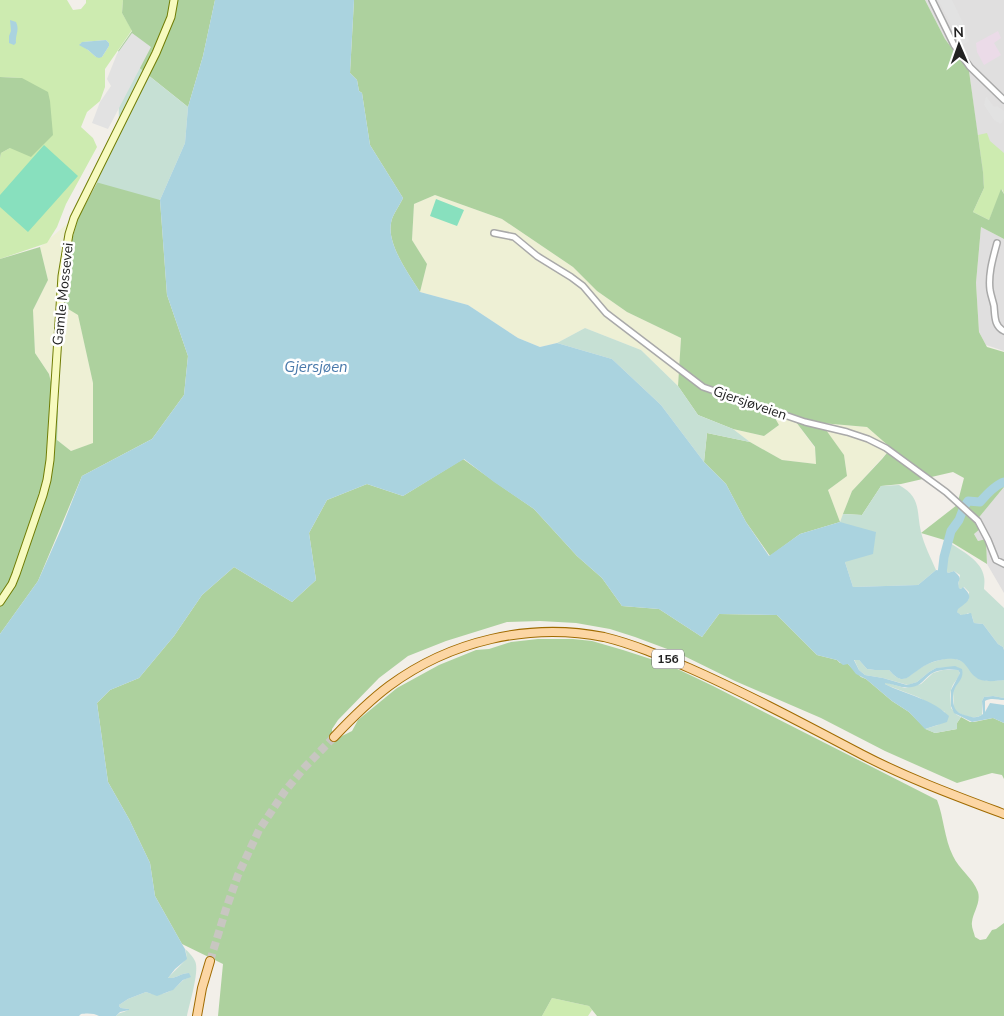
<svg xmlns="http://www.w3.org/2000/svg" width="1004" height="1016" viewBox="0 0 1004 1016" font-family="'Nunito Sans',sans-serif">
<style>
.residential{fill:#e0dfdf}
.industrial{fill:#ebdbe8}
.farmland{fill:#eef0d5}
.grass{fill:#cdebb0;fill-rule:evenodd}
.forest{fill:#add19e}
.wetland{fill:#c6e0d4}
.pitch{fill:#88e0be}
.parking{fill:#e2e2e2}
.water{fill:#aad3df}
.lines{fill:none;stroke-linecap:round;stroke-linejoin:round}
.river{stroke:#aad3df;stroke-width:9}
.primary-tunnel{stroke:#c8c6c1;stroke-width:8;stroke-dasharray:8 4;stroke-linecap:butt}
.street-casing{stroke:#a9a9a9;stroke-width:8}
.secondary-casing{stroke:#707d05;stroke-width:9}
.primary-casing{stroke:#a06b00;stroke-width:10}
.street{stroke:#fff;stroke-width:5}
.secondary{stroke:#f7fabf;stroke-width:7}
.primary{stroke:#fcd6a4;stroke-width:8}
.labels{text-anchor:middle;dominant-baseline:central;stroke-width:5;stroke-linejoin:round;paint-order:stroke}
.shield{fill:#fff;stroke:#646464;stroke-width:1}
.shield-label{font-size:12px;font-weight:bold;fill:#222}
.street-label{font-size:14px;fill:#222;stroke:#fff}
.water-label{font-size:15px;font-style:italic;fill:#4a7aab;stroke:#fff}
</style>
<rect width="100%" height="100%" fill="#f2efe9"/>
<path class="residential" d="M925 0H1004V194L1002 189 989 220 969 71 945 39Z
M981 227 1004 239V351L986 345 979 332 976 283Z
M1004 487V593L987 564 986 539 978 541 974 534 980 529 976 521Z"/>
<path class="industrial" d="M998 31 1001 38 994 43 1001 55 984 65 977 52 976 43Z"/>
<path class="farmland" d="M435 195 502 219 573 267 597 291 627 312 681 338 678 386 641 350 585 328 557 343 540 347 518 338 468 305 420 292 427 264 412 240 414 204Z
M74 218 60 303 78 314 93 383 94 443 71 451 57 440 58 411 49 374 35 353 33 310 48 280 40 247Z
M767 406 796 422 815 448 816 464 782 460 750 442 733 429 764 436 779 425Z
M820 423 867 427 891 448 852 491 840 522 828 490 847 476 844 455Z"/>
<path class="grass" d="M0 0H67L73 10 81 9 86 3V0H123L122 13 132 30 105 69V87L100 101 87 112 81 127 93 138 97 147 66 204 57 227 47 243 0 259V158L1 153 10 148 22 78 0 77ZM106 40 109 43V46L102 57H96L88 50 80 44 83 42Z
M987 133 990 141 1004 153V194L1002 189 989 220 973 212 984 188 983 172 978 135Z
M552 998 589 1006 592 1010 588 1016H542Z"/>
<path class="forest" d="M123 0H215L203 56 188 107 118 51 132 31 122 13Z
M354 0H925L945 39 969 71 983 172 984 188 973 212 989 220 1001 189 1004 194V239L981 227 976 283 979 332 987 347 1004 352V487L976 521 980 529 974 534 978 541 986 539 987 564 951 542 921 533 957 505 964 478 953 472 901 484 881 486 862 515 843 514 852 491 882 459 891 448 867 427 821 423 844 455 847 476 828 490 840 522 800 534 770 556 746 522 726 484 704 462 707 433 750 442 782 460 816 464 815 447 796 422 768 406 779 425 764 436 733 429 698 415 678 386 681 338 627 312 597 291 573 267 502 219 435 195 414 204 412 240 427 264 420 292C409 274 387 245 391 223 392 215 400 205 403 198L370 145 362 93 359 91 357 80 350 73Z
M0 77 22 78 48 92 50 101 53 135 31 157 10 148 1 153 0 158Z
M98 181 143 184 160 200 167 295 188 356 184 395 152 439 82 476 38 581 0 634V259L40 247 48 280 33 310 35 353 49 374 58 411 57 440 71 451 93 443V383L78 315 60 304 62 276 78 218Z
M463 459 495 482 534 509 577 556 602 578 622 606 659 609 702 637 719 614 777 615 817 655 837 660 840 663 848 664 861 677 866 679 892 701 909 712 926 729 935 733 957 729V723L961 717 970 722H974L993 718 1004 723V779L1002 775 992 773 957 783 885 751 821 718 735 681 678 653 635 637 610 629 576 623 540 621 507 622 446 641 408 656 379 678 338 720 332 729V736L336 739 352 731 358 720 397 688 439 665 476 650 489 649 511 642 538 639H573L592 641 623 650 669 665 713 686 937 800C944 818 944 838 953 856 959 869 973 878 978 892 981 903 973 912 972 922 971 927 974 932 975 937L980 940 986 939 992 930 996 929 1004 923V1016H597L589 1006 552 998 542 1016H218L223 964 182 944 155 896 150 863 129 819 108 782 97 703 110 690 139 678 174 636 202 595 234 567 292 602 316 580 309 533 327 500 367 484 403 496Z"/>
<path class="wetland" d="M118 51 188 107 185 143 160 200 92 181 119 129Z
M585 328 641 350 678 386 698 415 733 429 750 442 707 433 704 462 661 405 612 359 557 343Z
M899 485C922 498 916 511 921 532 924 545 931 558 936 570L918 585 853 587 845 562 840 522 843 514 862 515 881 486Z
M950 543C962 551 982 561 984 577 985 581 984 586 984 589L1004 608V650L1003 647 998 644 983 624 974 623 972 616 968 613C963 616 961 616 957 612V609L969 599V592L964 587 961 589 959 588 958 586 960 575 954 571 948 573 945 569 944 573 942 574V568Z
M949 658C973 660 966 673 980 679 987 682 997 681 1004 680V698L993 696 984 697 982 701V715C973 720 962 716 954 709L953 690 962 675 957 667 936 668 929 672 917 682 908 685 883 678 865 675 859 670 854 659 859 660 867 669 875 670H889C904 687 907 676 922 667 930 662 939 660 949 658Z
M943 670H958L960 673C958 679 954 682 952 687 949 694 951 701 951 708L957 715 961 717 957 723V729L935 733 925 729 938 725 945 712 918 697 889 686 885 684V682L905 688 921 684 933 673Z
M185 949C189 952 193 957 195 961 200 970 189 1005 187 1016H116C121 1011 125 1013 129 1009L121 1008 119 1006V1005L128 999 146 992C157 997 169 994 178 985 182 982 183 979 188 978L189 973C181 973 176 979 168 978 172 973 186 961 186 958 187 955 186 952 185 949Z"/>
<path class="pitch" d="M44 145 78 176 28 232 0 207V195Z
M436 199 464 210 457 226 430 216Z"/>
<path class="parking" d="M938 0H952L963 23 969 41 962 45Z
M132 33 151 47 108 129 92 123 100 102 111 86 107 79 117 54Z
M986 96 994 107 997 106 1004 111V119L1001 124 994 120 984 105Z"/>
<path class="water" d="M215 0H354L350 73 357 80 359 91 362 93 370 145 403 198C400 205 392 215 391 223 387 245 409 274 420 292L468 305 518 338 540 347 557 343 612 359 661 405 704 462 726 484 746 522 769 556 800 534 840 522 876 532 873 554 845 562 853 587 918 585 936 570 942 571V574L944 573 945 569 948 573 954 571C965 581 956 578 959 588L961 589 963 587C975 598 968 601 958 609L957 612 961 615 971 613 974 623 983 624 998 644 1003 647 1004 650V680C997 681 988 682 981 680 965 674 970 656 946 659 937 660 928 663 921 668 906 678 903 686 889 670H875L867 669 859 660H854L859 670 865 675 883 678 907 685 917 682 929 672 936 668 955 666 962 669C964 678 959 681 955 688 952 693 952 707 957 711 960 714 964 715 968 716 974 718 978 718 983 714L982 701 984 697 993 696 1004 698V700C998 700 991 697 985 701V712L990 703 1004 705V723L993 718 972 722 954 713 951 706V690L960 673 958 670C950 669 939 669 931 674 924 679 921 686 912 687 903 689 894 684 885 683V684L889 686C909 695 933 700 949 716L947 722 925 729 909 712 892 701 866 679 856 674 848 664 843 665 837 660 817 655 777 615 719 614 702 637 659 609 622 606 602 578 577 556 534 509 494 482 464 459 403 496 367 484 327 500 309 533 316 580 292 602 234 567 202 595 174 636 139 678 110 690 97 703 108 782 129 819 150 863 155 896 182 944 185 949 187 959 175 969 168 978C176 979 181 973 189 973L191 977 183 980 173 990 157 996 146 992 128 999 119 1005V1006L121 1008 129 1009V1010L120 1012 116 1016H99C95 1013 86 1013 81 1014L79 1016H0V634L38 581 62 527 82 476 152 439 184 395 188 356 167 295 160 200 185 143 188 107 203 56Z
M10 20 16 22C20 31 15 34 16 43L14 45 9 43V36L11 31Z
M106 40 109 43V46L102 57 99 58 96 57 88 50 79 45 82 42Z"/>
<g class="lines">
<path class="river" d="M942 574 944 557 951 531 959 520 964 507 968 501 980 502C986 495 995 485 1004 482"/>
<path class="primary-tunnel" d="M210 961 226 909 238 875 259 830 285 791 304 768 334 737"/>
<g class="street-casing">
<path id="street" d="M932 0 954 45 970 67 1004 100
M494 233 514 237 537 256 571 277 583 286 606 313 703 387 805 422 847 432 868 439 886 448 946 492 978 521 988 540 996 560 1004 564
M997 243C993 258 988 274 990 290 991 296 993 301 994 306 995 316 994 326 1004 331"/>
</g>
<g class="secondary-casing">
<path id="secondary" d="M0 602 12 584 16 574 43 495 47 480 50 460 62 276 69 234 74 218 156 53 171 17 174 0"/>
</g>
<g class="primary-casing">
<path id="primary" d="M334 737C351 719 369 701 389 686 450 641 529 622 604 637 633 644 661 656 689 668 748 694 804 724 861 754 907 778 956 796 1004 814
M197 1016 202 988 210 961"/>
</g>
<use href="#street" class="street"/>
<use href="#secondary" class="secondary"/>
<use href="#primary" class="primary"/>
</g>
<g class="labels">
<rect class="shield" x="652" y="649.5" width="32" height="19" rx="4"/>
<g class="shield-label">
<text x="668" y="659">156</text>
</g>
<g class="street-label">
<text transform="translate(63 294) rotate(-84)">Gamle Mossevei</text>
<text transform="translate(750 403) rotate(19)">Gjersjøveien</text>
</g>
<g class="water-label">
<text x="316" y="367">Gjersjøen</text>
</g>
</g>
<g transform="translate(959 45) rotate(358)" stroke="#ffffff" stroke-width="4" paint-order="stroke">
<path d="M0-4L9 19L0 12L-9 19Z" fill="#222222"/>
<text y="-8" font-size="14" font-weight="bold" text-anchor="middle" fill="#222222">N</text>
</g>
</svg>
